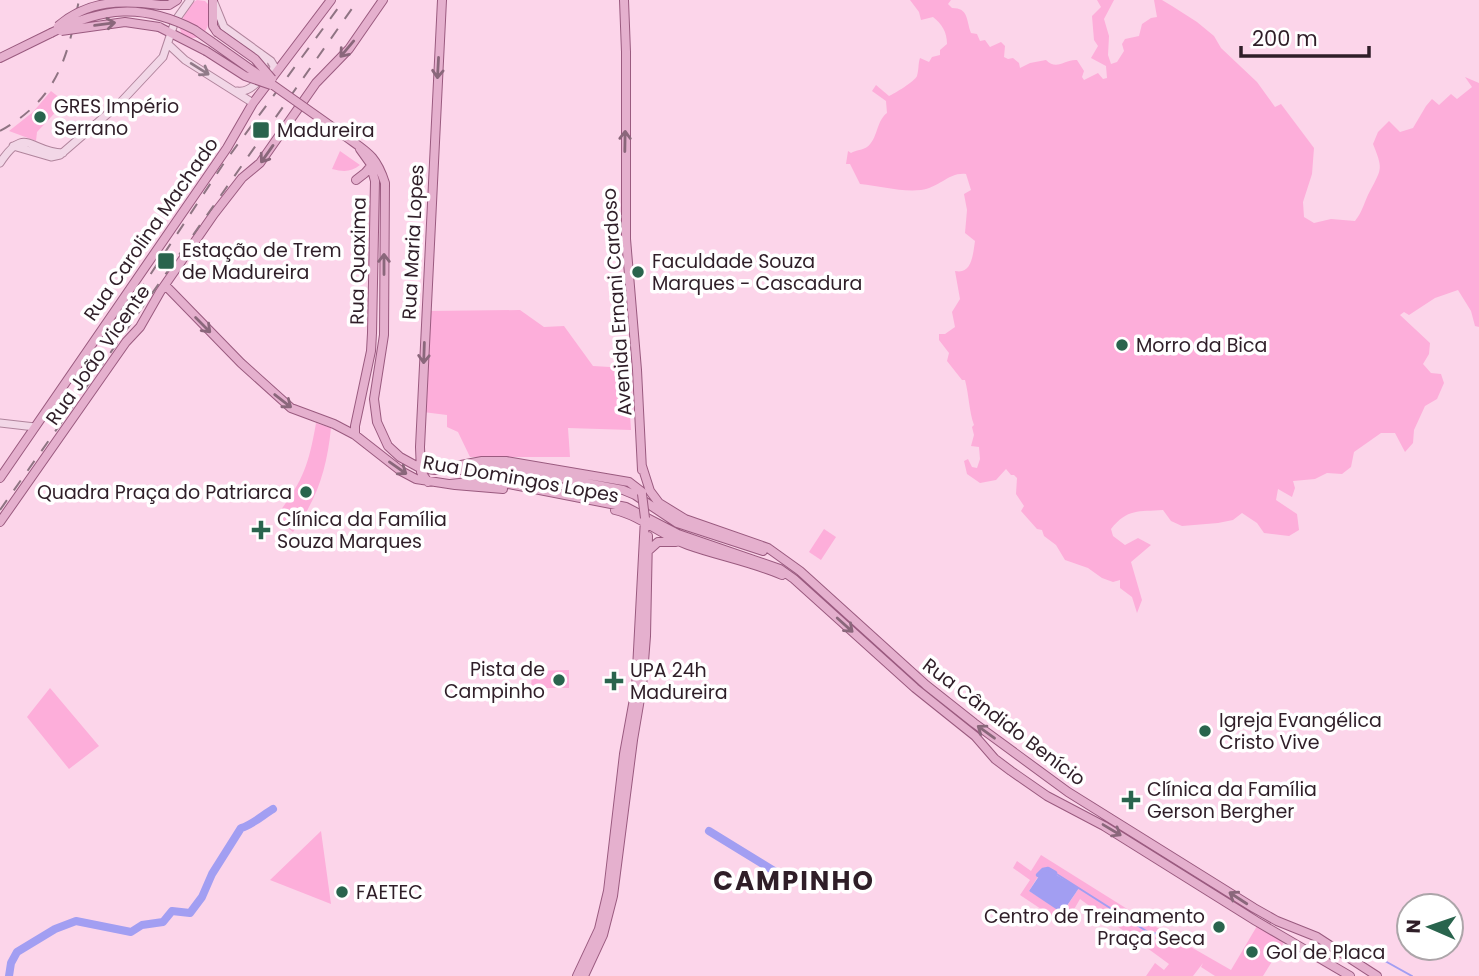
<svg xmlns="http://www.w3.org/2000/svg" width="1479" height="976" viewBox="0 0 1479 976" font-family="Poppins,sans-serif">
<style>
.green{fill:#fdaeda;fill-rule:evenodd}
.water{fill:#a29ef2}
.lines{fill:none;stroke-linecap:round;stroke-linejoin:round}
.stream{stroke:#a29ef2;stroke-width:2}
.canal{stroke:#a29ef2;stroke-width:4.5}
.river{stroke:#a29ef2;stroke-width:8}
.secondary-casing{stroke:#b0849c;stroke-width:9}
.primary-casing{stroke:#9a5a7f;stroke-width:10}
.secondary{stroke:#f2d7e7;stroke-width:7}
.primary{stroke:#e5b0ce;stroke-width:8}
.rail{stroke:#8f7483;stroke-width:2;stroke-dasharray:12 12;stroke-linecap:butt}
.primary-bridge-casing{stroke:#9a5a7f;stroke-width:10;stroke-linecap:butt}
.primary-bridge{stroke:#e5b0ce;stroke-width:8}
.oneway{stroke:#8a677b}
.oneway2{stroke:#907a88}
.poi-dot{fill:#29644d;stroke:#fff;stroke-width:2.5}
.labels{text-anchor:middle;dominant-baseline:central;stroke-width:7;stroke-linejoin:round;paint-order:stroke}
.poi-label{font-size:19px;fill:#2f1e28;stroke:#fff;text-anchor:start}
.street-label{font-size:19px;fill:#2f1e28;stroke:#fff}
.district-label{font-size:26px;font-weight:bold;letter-spacing:2px;fill:#2f1e28;stroke:#fff}
</style>
<rect width="100%" height="100%" fill="#fcd5ea"/>
<path class="green" d="M197 0 205 1 210 6C211 24 205 46 182 35L179 26 190 4Z
M910 0H951L948 4 952 8C969 8 966 20 971 33L977 34 980 41 985 40 990 47 1001 42 1005 46 1004 57 1008 59 1013 58 1019 63 1020 68 1030 63 1046 60C1057 71 1065 59 1077 60L1084 71 1082 77 1084 80 1098 73 1103 79 1107 78 1106 66 1091 58 1098 46 1094 40 1092 16 1101 7 1097 0H1114L1104 19 1109 36 1108 55 1111 64 1117 62 1124 51 1122 44 1125 39 1139 36 1142 24 1151 18 1157 17 1154 0H1162L1172 6 1197 22 1214 36 1221 48 1257 82 1275 107 1281 104 1314 148 1312 174 1303 202 1304 217 1314 223 1331 219 1355 221C1363 211 1364 202 1370 191 1382 168 1383 169 1373 144L1378 132 1389 121 1400 132 1413 128 1426 106 1432 99 1439 105 1451 94 1457 99 1472 87 1465 77 1479 83V327L1475 326 1471 311 1458 290 1435 298 1409 315 1404 312 1400 315 1430 343 1429 354 1423 364 1431 373 1441 374 1444 383 1437 399 1425 406 1414 430 1413 443 1405 452 1395 433H1381L1354 452 1351 467 1342 474 1327 473 1315 479 1293 481 1295 488 1292 497 1278 489 1276 500 1297 514 1299 530 1289 536 1264 533 1257 523 1242 513 1233 520 1218 523 1182 526 1171 521 1163 510C1138 512 1128 508 1111 529L1113 536 1125 545 1138 538 1151 545 1131 562 1142 600 1137 613 1132 597 1120 588V580L1113 582 1102 578 1088 568 1065 560 1056 545 1044 536 1042 530 1037 529 1021 511 1024 506 1016 494 1017 478 1014 475H1011L1006 469 996 480 980 483 967 474 964 461 968 459 972 467 977 468 980 459 979 447 971 446 974 435 972 427 974 425C969 411 969 395 965 380H962L947 361 949 353 939 340V334H945L955 327 952 312 960 299 955 271C972 275 973 254 975 241L965 233 967 210 964 194 971 190 966 174C949 172 939 188 921 190 900 192 880 186 860 184L850 164H846L848 151 851 153C856 150 863 150 867 147 878 139 876 121 887 113L886 101 872 91 876 85 889 96C894 94 915 81 917 76 919 69 918 64 920 58L929 62 932 57 940 55V50L947 44C947 32 942 24 933 17L921 20 919 12Z
M51 91 65 102 37 132 36 141 9 131 33 112Z
M340 151 360 165C351 172 344 172 332 169Z
M520 310 544 327 564 326 593 366 627 368 631 430 568 428 570 457H470L458 432 447 427V415L423 412 428 311Z
M316 423 331 428C327 467 318 499 293 532L275 518C302 482 308 469 316 423Z
M824 529 836 537 821 560 809 552Z
M569 670V688H531L532 671Z
M50 688 99 746 69 769 27 717Z
M321 831 331 904 270 880Z
M1041 855 1156 927 1231 970 1257 926 1284 942 1263 976H1215L1201 967 1203 963 1193 976H1146L1155 963 1164 970 1169 964 1080 899 1065 925 1020 895 1030 880 1013 868 1017 861 1031 871ZM1049 869 1079 888 1063 912 1029 891 1042 870Z"/>
<path class="water" d="M1043 870H1048L1079 888 1062 913 1029 891Z"/>
<g class="lines">
<path class="stream" d="M1055 873 1151 934 1169 931
M1385 961 1412 976"/>
<path class="canal" d="M1038 875 1043 870 1048 869 1055 873"/>
<path class="river" d="M709 831 779 874 777 877
M9 976 11 963 17 952 55 929 76 921 131 932 142 925 163 922 172 911 190 913 202 897 212 874 241 828C252 825 263 815 273 809"/>
<g class="secondary-casing">
<path id="secondary" d="M213 0 224 27 271 61 274 66 272 77
M169 45 185 60 253 103
M237 91C250 93 265 78 264 65 264 61 261 57 260 53
M13 146 51 157 60 155 119 104 163 57 175 21 190 0
M0 163C26 124 29 152 63 153
M0 423 35 427"/>
</g>
<g class="primary-casing">
<path id="primary" d="M213 0V26L217 32
M624 0 626 52V239L637 370 642 470
M160 5H169L177 0
M159 27 206 51
M0 58 51 33
M345 136C367 152 376 155 385 183L384 335 374 399 377 422 388 446 400 457 420 468 435 470 482 461H506L629 482 642 492
M356 180 365 173 371 166
M165 285 241 363 291 408 334 424 355 435 401 471 416 479 455 485 503 489
M355 435V426L371 351 372 333 375 181 370 163 360 149
M642 466 650 491 659 503 685 519 768 548 800 571 926 685 974 723 1068 792 1254 908 1277 921 1317 937 1377 976
M459 470 508 468 623 490 635 495 677 523 763 551
M0 478 227 148 253 103 331 0
M428 482 421 472 420 447 442 0
M450 484 488 480 626 507 678 534 780 569 794 579 915 688 975 736 995 759 1011 771 1047 796 1104 826 1256 921 1350 976
M615 510C641 516 663 536 688 545 719 556 752 562 782 575
M0 522 126 342 140 327 160 292 214 214 242 178 260 163 316 83 349 49 383 0
M648 551 658 542H676
M577 976 599 929 608 891 624 754 636 688 645 518
M584 976 603 935 613 896 633 740 642 687 646 636 648 536"/>
</g>
<use href="#secondary" class="secondary"/>
<use href="#primary" class="primary"/>
<path class="rail" d="M0 131C57 99 67 60 79 0
M111 334 224 163 344 0
M0 510 358 0"/>
<g class="primary-bridge-casing">
<path id="primary-bridge" d="M58 26C88 0 122 0 160 5
M61 31 125 22 159 27
M217 32 255 59 272 79
M51 33C103 7 143 3 195 30L345 136
M206 51 245 76 271 85
M642 494 645 518"/>
</g>
<use href="#primary-bridge" class="primary-bridge"/>
</g>
<defs><path id="oneway-shaft" d="M-6 0H5M1.5-3L5.5 0L1.5 3" fill="none" stroke-width="1.6" stroke-linecap="round" stroke-linejoin="round" transform="scale(1.75)"/></defs>
<g class="oneway">
<use href="#oneway-shaft" transform="translate(105 24) rotate(-8)"/>
<use href="#oneway-shaft" transform="translate(347 49) rotate(130)"/>
<use href="#oneway-shaft" transform="translate(438 68) rotate(93)"/>
<use href="#oneway-shaft" transform="translate(625 141) rotate(-89)"/>
<use href="#oneway-shaft" transform="translate(267 154) rotate(125)"/>
<use href="#oneway-shaft" transform="translate(384 264) rotate(-90)"/>
<use href="#oneway-shaft" transform="translate(203 325) rotate(45)"/>
<use href="#oneway-shaft" transform="translate(424 353) rotate(92)"/>
<use href="#oneway-shaft" transform="translate(283 401) rotate(38)"/>
<use href="#oneway-shaft" transform="translate(398 468) rotate(35)"/>
<use href="#oneway-shaft" transform="translate(845 625) rotate(42)"/>
<use href="#oneway-shaft" transform="translate(986 732) rotate(-144)"/>
<use href="#oneway-shaft" transform="translate(1112 830) rotate(31)"/>
<use href="#oneway-shaft" transform="translate(1238 898) rotate(-147)"/>
</g>
<use class="oneway2" href="#oneway-shaft" transform="translate(200 69) rotate(32)"/>
<g class="poi-dot">
<circle cx="40" cy="117" r="7"/>
<rect x="252" y="121" width="18" height="18" rx="3.5"/>
<rect x="157" y="252" width="18" height="18" rx="3.5"/>
<circle cx="638" cy="272" r="7"/>
<circle cx="1122" cy="345" r="7"/>
<circle cx="306" cy="492" r="7"/>
<path d="M257.5 519.5h7v7h7v7h-7v7h-7v-7h-7v-7h7z"/>
<circle cx="559" cy="680" r="7"/>
<path d="M610.5 670.5h7v7h7v7h-7v7h-7v-7h-7v-7h7z"/>
<circle cx="1205" cy="731" r="7"/>
<path d="M1127.5 789.5h7v7h7v7h-7v7h-7v-7h-7v-7h7z"/>
<circle cx="342" cy="892" r="7"/>
<circle cx="1219" cy="927" r="7"/>
<circle cx="1252" cy="952" r="7"/>
</g>
<g class="labels">
<g class="poi-label">
<text x="54" y="106">GRES Império<tspan x="54" dy="22">Serrano</tspan></text>
<text x="277" y="130">Madureira</text>
<text x="182" y="250">Estação de Trem<tspan x="182" dy="22">de Madureira</tspan></text>
<text x="652" y="261">Faculdade Souza<tspan x="652" dy="22">Marques - Cascadura</tspan></text>
<text x="1136" y="345">Morro da Bica</text>
<text x="292" y="492" text-anchor="end">Quadra Praça do Patriarca</text>
<text x="277" y="519">Clínica da Família<tspan x="277" dy="22">Souza Marques</tspan></text>
<text x="545" y="669" text-anchor="end">Pista de<tspan x="545" dy="22">Campinho</tspan></text>
<text x="630" y="670">UPA 24h<tspan x="630" dy="22">Madureira</tspan></text>
<text x="1219" y="720">Igreja Evangélica<tspan x="1219" dy="22">Cristo Vive</tspan></text>
<text x="1147" y="789">Clínica da Família<tspan x="1147" dy="22">Gerson Bergher</tspan></text>
<text x="356" y="892">FAETEC</text>
<text x="1205" y="916" text-anchor="end">Centro de Treinamento<tspan x="1205" dy="22">Praça Seca</tspan></text>
<text x="1266" y="952">Gol de Placa</text>
</g>
<g class="street-label">
<text transform="translate(151 229) rotate(-55)">Rua Carolina Machado</text>
<text transform="translate(413 242) rotate(-87)">Rua Maria Lopes</text>
<text transform="translate(358 261) rotate(-89)">Rua Quaxima</text>
<text transform="translate(617 302) rotate(-94)">Avenida Ernani Cardoso</text>
<text transform="translate(98 355) rotate(-55)">Rua João Vicente</text>
<text transform="translate(521 479) rotate(10)">Rua Domingos Lopes</text>
<text transform="translate(1004 722) rotate(37)">Rua Cândido Benício</text>
</g>
<g class="district-label">
<text x="794" y="881">CAMPINHO</text>
</g>
</g>
<g transform="translate(1430 927) rotate(272)"><circle r="33" fill="#ffffff" stroke="#aca5a9" stroke-width="2"/>
<path d="M0-5L12 26L0 18L-12 26Z" fill="#29644d"/>
<text y="-10" font-size="19" font-weight="bold" text-anchor="middle" fill="#2f1e28">N</text>
</g>
<path d="M1241 46v10h128v-10" fill="none" stroke="#2f1e28" stroke-width="3.5"/>
<text x="1252" y="46" font-size="21" fill="#2f1e28" stroke="#ffffff" stroke-width="5" paint-order="stroke">200 m</text>
</svg>
